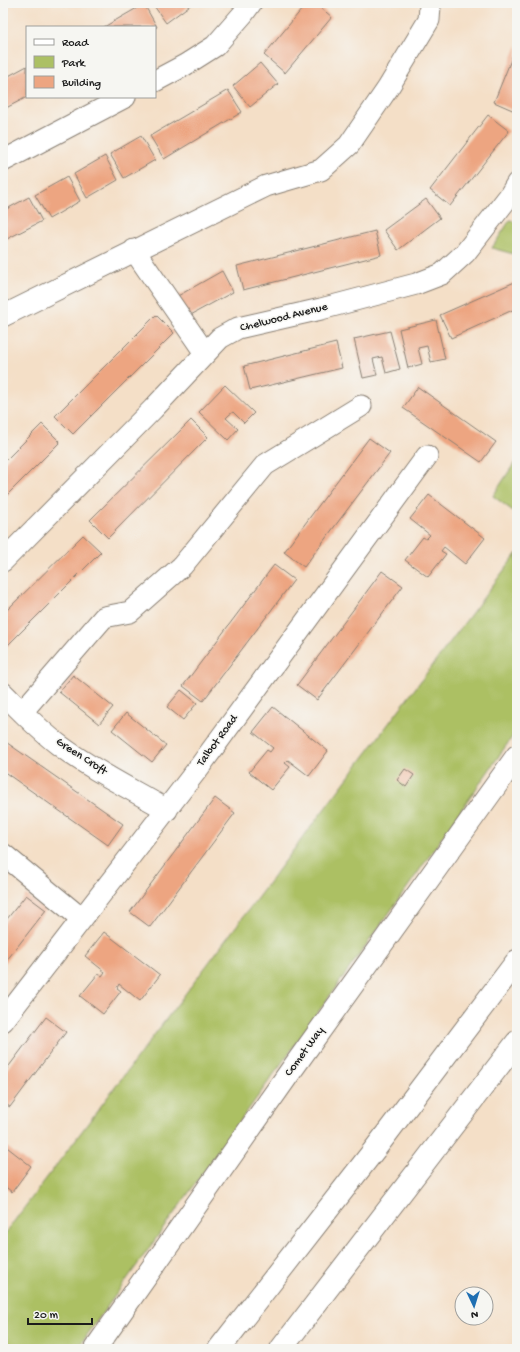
<svg xmlns="http://www.w3.org/2000/svg" width="520" height="1352" viewBox="0 0 520 1352" font-family="'Gochi Hand',sans-serif">
<style>
.green{fill:#acc064;stroke:#646e40}
.building{fill:#eda581}
.lines{fill:none;stroke-linecap:round;stroke-linejoin:round}
.minor-casing{stroke:#887e72;stroke-width:23}
.major-casing{stroke:#887e72;stroke-width:24}
.highway-casing{stroke:#887e72;stroke-width:24}
.minor{stroke:#fff;stroke-width:21}
.major{stroke:#fff;stroke-width:22}
.highway{stroke:#fff;stroke-width:22}
.labels{text-anchor:middle;dominant-baseline:central;stroke-width:3;stroke-linejoin:round;paint-order:stroke}
.street-label{font-size:12px;fill:#1c1c1c;stroke:#f6f6f2}
</style>
<rect width="100%" height="100%" fill="#f6f6f2"/>
<filter id="ink" filterUnits="userSpaceOnUse"><feTurbulence type="fractalNoise" baseFrequency=".025" numOctaves="2"/><feDisplacementMap in="SourceGraphic" scale="8" xChannelSelector="R" yChannelSelector="G"/><feConvolveMatrix kernelMatrix="1 2 1 2 8 2 1 2 1" color-interpolation-filters="sRGB"/></filter>
<filter id="wash" filterUnits="userSpaceOnUse"><feTurbulence type="fractalNoise" baseFrequency=".012" numOctaves="4" result="noise"/><feDisplacementMap in="SourceGraphic" scale="16" xChannelSelector="R" yChannelSelector="G"/><feGaussianBlur stdDeviation="0.9" result="paint"/><feColorMatrix in="noise" values="0 0 0 0 0 0 0 0 0 0 0 0 0 0 0 0 0 1.4 0 .05"/><feComposite in="paint" operator="in"/></filter>
<g filter="url(#wash)">
<rect width="100%" height="100%" fill="#f4dfc7"/>
<path class="green" d="M510 220 517 223V255L492 248Z
M517 459V514L493 496Z
M517 553V730L412 881 77 1349H3V1236Z"/>
<g id="blocks">
<path class="building" d="M152 3H193L166 23Z
M307 3H315L332 17 285 73 264 55Z
M144 4 157 27 155 28V27H104Z
M517 45V112L494 102Z
M260 63 278 84 250 107 233 86Z
M27 66V97L6 108 3 102V79Z
M228 90 242 112 164 159 150 136Z
M488 115 509 131 450 206 430 190Z
M141 136 155 160 124 178 110 154Z
M105 156 118 180 87 198 74 174Z
M67 177 80 201 49 219 35 195Z
M29 197 42 221 3 241V211Z
M426 199 440 218 398 250 384 230Z
M375 231 381 255 243 290 237 266Z
M222 271 233 292 187 317 176 297Z
M517 281V308L451 338 440 315Z
M156 315 174 333 73 434 55 416Z
M436 320 445 359 431 362 427 346 418 348 422 364 408 368 399 329Z
M390 331 400 369 386 373 382 357 373 359 377 375 363 378 354 339Z
M336 343 342 368 250 390 244 366Z
M225 385 254 413 244 423 233 412 229 415 226 418 238 429 228 440 199 412Z
M418 387 496 442 481 462 403 408Z
M191 420 208 437 108 538 90 520Z
M42 424 60 442 3 499V463Z
M369 438 390 453 304 567 284 552Z
M429 495 485 538 465 564 444 547 441 551 446 554 428 577 405 560 423 537 426 539 430 535 410 519Z
M83 535 101 552 3 650V614Z
M274 565 294 580 203 701 183 686Z
M382 571 403 586 317 700 297 685Z
M73 675 113 707 99 724 59 692Z
M181 690 197 703 183 720 167 707Z
M273 707 328 751 309 776 288 760 285 763 290 767 271 790 249 772 267 750 270 752 273 748 253 732Z
M126 713 166 745 152 762 112 730Z
M3 740 123 824 108 845 3 771Z
M405 769 414 775 406 787 397 780Z
M215 798 235 813 150 927 130 912Z
M26 895 46 910 3 965V924Z
M104 932 160 975 140 1001 119 984 117 988 121 991 103 1014 80 996 98 974 102 976 105 972 85 956Z
M46 1017 66 1032 10 1107 3 1103V1074Z
M3 1144 31 1166 12 1192 3 1185Z"/>
</g>
</g>
<g filter="url(#ink)">
<use href="#blocks" fill-opacity="0" stroke="#887e72" stroke-width="1"/>
<g class="lines">
<g class="minor-casing">
<path id="minor" d="M155 81 185 65 215 46 243 14 251 3
M3 161 125 97
M134 250 205 353
M3 316 266 186 321 170 349 145 388 88 429 20 430 6 429 3
M3 561 153 409 220 338 238 328 321 309 416 284 442 274 465 253 510 195 517 183
M3 693C21 711 39 730 59 745 92 770 131 789 167 810
M22 712 104 617 130 612 182 566 265 465 361 406
M3 854 82 919
M3 1021 200 766 427 456"/>
</g>
<g class="major-casing">
<path id="major" d="M95 1349 290 1072 517 756"/>
</g>
<g class="highway-casing">
<path id="highway" d="M219 1349 375 1149 517 961
M281 1349 517 1042"/>
</g>
<use href="#minor" class="minor"/>
<use href="#major" class="major"/>
<use href="#highway" class="highway"/>
</g>
</g>
<g class="labels">
<g class="street-label">
<text transform="translate(284 318) rotate(-14)">Chelwood Avenue</text>
<text transform="translate(218 741) rotate(-54)">Talbot Road</text>
<text transform="translate(81 757) rotate(33)">Green Croft</text>
<text transform="translate(305 1052) rotate(-54)">Comet Way</text>
</g>
</g>
<rect width="520" height="1352" fill="none" stroke="#f6f6f2" stroke-width="16"/>
<rect x="26" y="26" width="130" height="72" fill="#f6f6f2" stroke="#9f9f9c"/>
<rect x="34" y="39" width="20" height="6" fill="#ffffff" stroke="#9f9f9c"/>
<text x="62" y="46" font-size="12" fill="#1c1c1c">Road</text>
<rect x="34" y="56" width="20" height="12" fill="#acc064" stroke="#9f9f9c"/>
<text x="62" y="66" font-size="12" fill="#1c1c1c">Park</text>
<rect x="34" y="76" width="20" height="12" fill="#eda581" stroke="#9f9f9c"/>
<text x="62" y="86" font-size="12" fill="#1c1c1c">Building</text>
<g transform="translate(474 1306) rotate(176)"><circle r="19" fill="#f6f6f2" stroke="#9f9f9c"/>
<path d="M0-3L7 15L0 10L-7 15Z" fill="#1f6fb2"/>
<text y="-6" font-size="11" font-weight="bold" text-anchor="middle" fill="#1c1c1c">N</text>
</g>
<path d="M28 1318v6h64v-6" fill="none" stroke="#1c1c1c" stroke-width="2"/>
<text x="34" y="1318" font-size="12" fill="#1c1c1c" stroke="#f6f6f2" stroke-width="3" paint-order="stroke">20 m</text>
</svg>
